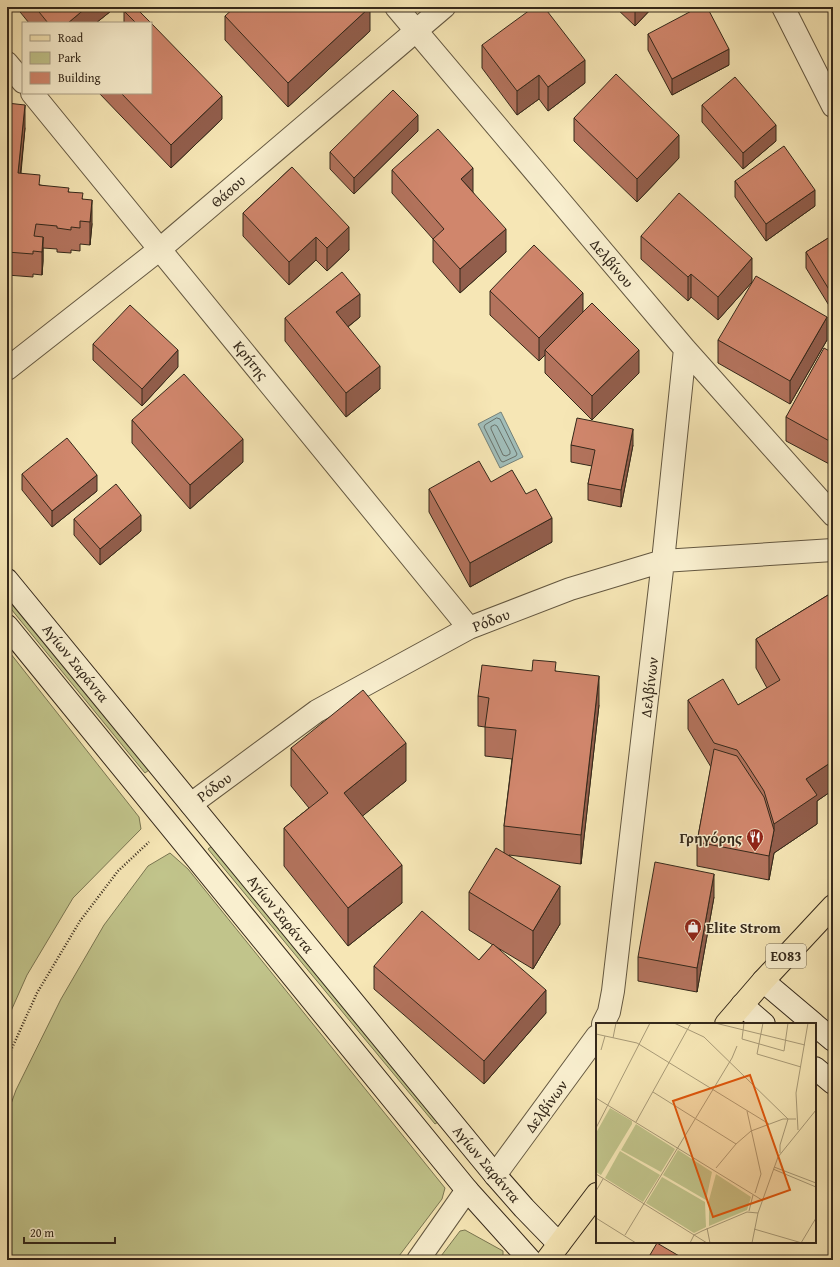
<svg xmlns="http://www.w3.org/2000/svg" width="840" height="1267" viewBox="0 0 840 1267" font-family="'Gentium Book Plus',serif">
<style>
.green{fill:#c1c48b;stroke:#7a7652}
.water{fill:#a1bdb9;stroke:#758179}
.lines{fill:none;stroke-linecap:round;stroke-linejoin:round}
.shore{stroke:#6a726a;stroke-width:1}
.street-casing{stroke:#645841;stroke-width:24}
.secondary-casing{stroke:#34281a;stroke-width:24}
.primary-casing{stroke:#34281a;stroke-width:24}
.path{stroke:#34281a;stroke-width:2.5;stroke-dasharray:1 2;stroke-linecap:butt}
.street{stroke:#f9efcf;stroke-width:22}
.secondary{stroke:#f9efcf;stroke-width:22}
.primary{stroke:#f6e6b5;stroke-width:22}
.wall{fill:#b3735d;stroke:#34281a}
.shaded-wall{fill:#925e4c;stroke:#34281a}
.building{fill:#d0866c;stroke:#34281a}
.labels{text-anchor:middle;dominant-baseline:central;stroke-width:3;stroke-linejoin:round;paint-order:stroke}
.shield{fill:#f9efcf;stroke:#6f6450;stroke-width:1}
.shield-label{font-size:14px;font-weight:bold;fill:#34281a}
.street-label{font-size:15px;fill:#34281a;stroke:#f9efcf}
.poi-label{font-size:15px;font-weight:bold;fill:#34281a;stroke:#f9efcf;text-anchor:end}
.inset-road{fill:none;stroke:#a89a77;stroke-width:1}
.view{fill:#df570d;fill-opacity:0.15;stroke:#df570d;stroke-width:2}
.inset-edge{fill:none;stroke:#34281a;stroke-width:2}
</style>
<rect width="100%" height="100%" fill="#f6e6b5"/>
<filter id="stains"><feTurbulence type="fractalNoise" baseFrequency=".005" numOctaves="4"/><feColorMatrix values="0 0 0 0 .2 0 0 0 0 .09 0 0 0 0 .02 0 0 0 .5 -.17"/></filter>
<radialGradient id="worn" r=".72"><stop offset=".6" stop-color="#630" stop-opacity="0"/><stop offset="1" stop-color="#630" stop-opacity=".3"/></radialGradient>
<path class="green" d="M7 596 149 770 145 773 7 604Z
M7 649 139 817 141 829 73 898 27 975 7 1020Z
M212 846 438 1122 435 1124 208 849Z
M170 853 188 869 445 1188 442 1199 396 1260H7V1115L16 1090 61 999 104 925 148 866Z
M465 1230 503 1251V1260H438L460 1231Z"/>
<path class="water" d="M501 412 523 457 500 468 478 424Z"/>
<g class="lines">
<path class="shore" d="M497 418 500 419 517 454 516 456 503 462 501 461 484 427 485 425Z
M495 425 497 426 510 451V454L506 456 503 455 491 429V427Z"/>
<g class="street-casing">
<path id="street" d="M396 7 685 349 833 515
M783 7 833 106
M7 63 23 82
M32 93 469 628
M7 369 160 249 444 7
M191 804 317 711 469 628 570 589 663 561 833 550
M603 1024 609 1012 613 991 663 561 685 349
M495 1175 597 1036
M418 1260 467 1190"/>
</g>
<g class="secondary-casing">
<path id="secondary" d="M7 580 495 1175 524 1208 559 1244
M7 626 467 1190 530 1260
M763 981 814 1024
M742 1005 764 1024
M815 1025 833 1040
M815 1068 833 1083"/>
</g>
<g class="primary-casing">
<path id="primary" d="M726 1024 763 981 833 906
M547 1260 597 1194"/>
</g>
<path class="path" d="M7 1059 37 993 80 921 118 871 149 842"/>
<use href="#street" class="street"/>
<use href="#secondary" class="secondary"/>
<use href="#primary" class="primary"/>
</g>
<path class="wall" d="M16 7H116L96 23H29Z
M615 7H653L635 26Z
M124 11 151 23H124Z
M225 16 370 31 288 107 225 40Z
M648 34 729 65 672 95 648 50Z
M482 45 585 83 548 111 539 99 517 115 482 68Z
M99 93H151L222 119 171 168Z
M7 103 25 128 21 173 40 185 69 192 83 199 92 224 90 245 80 244V251L71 250V253L57 252V249L43 248V261L42 275 33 274V277L7 275Z
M702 105 776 141 743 169 702 122Z
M574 118 679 158 637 202 574 141Z
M418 131 354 194 330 169V152Z
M292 167 349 250 327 271 316 260 289 285 243 236V213Z
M392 170 473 192 506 252 460 293 433 262V239L392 193Z
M735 181 815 206 766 241 735 197Z
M833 235V312L806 268V252Z
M641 236 752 282 718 320 691 297 688 301 641 259Z
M490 291 583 312 639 373 592 420 545 373V355L539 361 490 315Z
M360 317 348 327 380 389 346 417 285 341V318Z
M718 340H827L790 404 718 363Z
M93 344 178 367 142 406 93 360Z
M833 353V466L786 441V417Z
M132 420 243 462 190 509 132 443Z
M571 445H633L621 507 588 500V484L592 466 571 462Z
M22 474 97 491 52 527 22 490Z
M429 489 552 542 470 587 429 512Z
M74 519 141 531 100 565 74 535Z
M833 592V790L817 801V824L774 853 769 880 697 866V842L711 767 688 729V700L738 705 767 688 756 668V639Z
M532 671H556L599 705 581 864 509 855 560 924 533 969 493 945 546 1013 484 1084 374 989V966L479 960 493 945 469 930V892L504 853V826L512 759 485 756V727L478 726V696Z
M291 748 406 781 362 816 402 903 348 946 284 866V828L309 808 291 786Z
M714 897 697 992 638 981V957Z"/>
<path class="shaded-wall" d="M87 7H116L96 23H68Z
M370 7V31L288 107V83Z
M637 7H653L635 26V10Z
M729 49V65L672 95V79Z
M585 60V83L548 111V87Z
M539 75V99L517 115V91Z
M222 96V119L171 168V145Z
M25 105V128L18 196V173Z
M418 115V131L354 194V178Z
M776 125V141L743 169V153Z
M679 135V158L637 202V179Z
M473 168V192L461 179Z
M815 190V206L766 241V224Z
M92 200V224L90 245V222Z
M349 227V250L327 271V248Z
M506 229V252L460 293V269Z
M43 237V261L42 275V252Z
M316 237V260L289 285V262Z
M752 258V282L718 320V297Z
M691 274V297L688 301V277Z
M583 293V316L545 350V355L539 361V338Z
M360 294V317L336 336V312Z
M827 317V340L790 404V381Z
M178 350V367L142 406V389Z
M639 350V373L592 420V396Z
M380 366V389L346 417V393Z
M633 429V445L621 507V490Z
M243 439V462L190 509V485Z
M97 475V491L52 527V511Z
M141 515V531L100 565V549Z
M552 518V542L470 587V563Z
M599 676V705L581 864V835Z
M406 743V781L344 831V793Z
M833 761V790L817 801V824L774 853 769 880V856L774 830V824L806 779Z
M402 865V903L348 946V908Z
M714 874V897L697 992V968Z
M560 886V924L533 969V931Z
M546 990V1013L484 1084V1061Z"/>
<path class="building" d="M35 7H87L68 23H48Z
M127 7H135L151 23H134L135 22 124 11Z
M235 7H370L288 83 225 16Z
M534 7H544L585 60 548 87 539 75 517 91 482 45Z
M632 7H637L635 10Z
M699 7H707L729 49 672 79 648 34Z
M151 23 222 96 171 145 121 93H151Z
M616 74 679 135 637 179 574 118Z
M735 77 776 125 743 153 702 105Z
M393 90 418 115 354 178 330 152Z
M7 103 25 105 18 173 40 175 39 185 69 188 68 192 83 193 82 199 92 200 90 222 80 221V228L71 227V230L57 228V226L36 224 34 236 43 237 42 252 33 251V254L7 252Z
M438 129 473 168 461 179 506 229 460 269 433 239 444 229 392 170Z
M784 146 815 190 766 224 735 181Z
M292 167 349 227 327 248 316 237 289 262 243 213Z
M679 193 752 258 718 297 691 274 688 277 641 236Z
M833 235V296L806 252Z
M534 245 583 293 539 338 490 291Z
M342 272 360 294 336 312 380 366 346 393 285 318Z
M756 276 827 317 790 381 718 340Z
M592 303 639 350 592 396 545 350Z
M130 305 178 350 142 389 93 344Z
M824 348 833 353V443L786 417Z
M184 374 243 439 190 485 132 420Z
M577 418 633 429 621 490 588 484 595 450 571 445Z
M67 438 97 475 52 511 22 474Z
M479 461 491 482 512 470 526 494 536 489 552 518 470 563 429 489Z
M116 484 141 515 100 549 74 519Z
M833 592V761L806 779 817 795 774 824 764 791 746 763 737 750 714 743 688 700 723 679 738 705 780 680 756 639Z
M533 660 556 662 555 671 599 676 581 835 504 826 516 730 485 727 489 698 478 696 482 665 532 671Z
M363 690 406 743 344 793 402 865 348 908 284 828 328 793 291 748Z
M714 749 737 756 764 797 774 830 769 856 697 842Z
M496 848 560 886 533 931 469 892Z
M655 862 714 874 697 968 638 957Z
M422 911 479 960 493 944 546 990 484 1061 374 966Z
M657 1243 686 1260H647Z"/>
<defs>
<g id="restaurant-pin" transform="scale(0.9)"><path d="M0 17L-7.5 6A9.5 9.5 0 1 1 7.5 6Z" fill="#8f2418" stroke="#f9efcf"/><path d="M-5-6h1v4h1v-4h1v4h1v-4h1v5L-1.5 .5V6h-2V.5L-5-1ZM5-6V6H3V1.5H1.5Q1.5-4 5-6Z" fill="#fff"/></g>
<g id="shop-pin" transform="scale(0.9)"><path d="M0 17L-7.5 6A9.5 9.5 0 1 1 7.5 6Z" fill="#8f2418" stroke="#f9efcf"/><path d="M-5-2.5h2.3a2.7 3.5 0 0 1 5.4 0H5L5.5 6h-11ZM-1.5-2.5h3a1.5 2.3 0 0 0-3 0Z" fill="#fff"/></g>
</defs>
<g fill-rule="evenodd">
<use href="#restaurant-pin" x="755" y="837"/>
<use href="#shop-pin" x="693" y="927"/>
</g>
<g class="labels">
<rect class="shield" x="766" y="944" width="40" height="24" rx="3"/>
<g class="shield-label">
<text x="786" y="956">ΕΟ83</text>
</g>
<g class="street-label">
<text transform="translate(228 191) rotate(-41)">Θάσου</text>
<text transform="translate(612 263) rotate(50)">Δελβίνου</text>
<text transform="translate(251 360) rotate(51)">Κρήτης</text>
<text transform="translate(491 620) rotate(-21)">Ρόδου</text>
<text transform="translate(76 663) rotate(51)">Αγίων Σαράντα</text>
<text transform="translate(649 687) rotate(-83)">Δελβίνων</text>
<text transform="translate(214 787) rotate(-36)">Ρόδου</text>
<text transform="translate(281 914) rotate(51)">Αγίων Σαράντα</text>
<text transform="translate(546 1106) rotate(-54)">Δελβίνων</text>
<text transform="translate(487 1164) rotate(50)">Αγίων Σαράντα</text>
</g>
<g class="poi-label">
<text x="742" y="837">Γρηγόρης</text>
<text x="706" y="927" text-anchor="start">Elite Strom</text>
</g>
</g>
<g transform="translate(596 1023)">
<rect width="220" height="220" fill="#f6e6b5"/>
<path d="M14 85 36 98V101L5 152 0 149V110ZM40 101 79 126 65 149 25 127ZM82 127 116 149 110 177 67 152ZM24 128 64 152 47 179 9 155ZM120 151 155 174 151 187 113 203V177ZM66 154 109 179 110 204 98 210 50 180Z" fill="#c1c48b"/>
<path class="inset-road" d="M78 0 108 14 192 96 184 122V130M119 0 209 22M148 0 146 16 188 28 192 0M167 0 161 31 205 44M0 11 41 20 173 101M17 15 20 0M5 27 9 13M57 69 140 121M0 75 166 177M151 88 165 151 159 170M40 99 95 0M0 105 54 0M202 107 200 70 212 0M178 144 220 160M120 145 140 121 155 108 187 96H200M177 146 220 164M0 151 111 220M0 168 7 156M153 188 157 172M0 195 40 220M111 205 114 220M158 206 206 220M29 212 136 35 141 23M94 220 98 212 106 208 151 189 162 190M156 220 162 190 182 134 220 87M205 220 220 195"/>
<path class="view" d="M154 52 194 167 117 194 77 78Z"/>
<rect width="220" height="220" class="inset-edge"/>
</g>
<rect width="840" height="1267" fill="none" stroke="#f6e6b5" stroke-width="24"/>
<rect x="8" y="8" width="824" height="1251" fill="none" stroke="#34281a" stroke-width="2"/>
<rect x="12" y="12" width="816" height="1243" fill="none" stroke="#34281a"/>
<rect x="22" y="22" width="130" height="72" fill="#f9efcf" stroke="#aa9f87"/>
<rect x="30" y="35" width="20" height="6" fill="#f6e6b5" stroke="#aa9f87"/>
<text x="58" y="42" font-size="12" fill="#34281a">Road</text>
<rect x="30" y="52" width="20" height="12" fill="#c1c48b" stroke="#aa9f87"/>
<text x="58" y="62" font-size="12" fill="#34281a">Park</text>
<rect x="30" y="72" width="20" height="12" fill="#d0866c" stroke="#aa9f87"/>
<text x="58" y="82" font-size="12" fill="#34281a">Building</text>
<path d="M24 1237v6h91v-6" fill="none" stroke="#34281a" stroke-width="2"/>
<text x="30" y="1237" font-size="12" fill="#34281a" stroke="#f9efcf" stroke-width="3" paint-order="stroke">20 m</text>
<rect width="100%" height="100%" filter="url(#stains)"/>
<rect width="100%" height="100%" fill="url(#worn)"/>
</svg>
